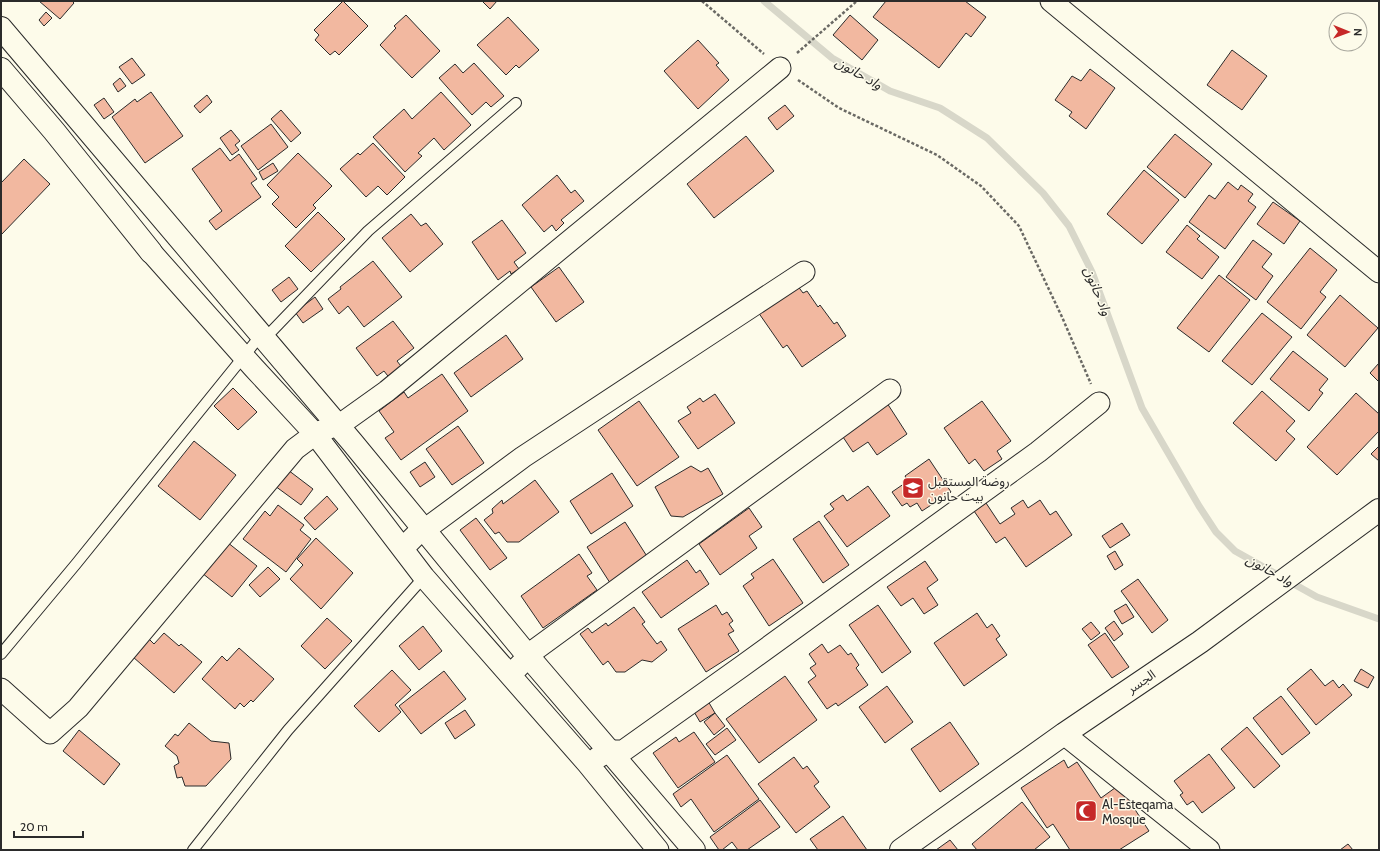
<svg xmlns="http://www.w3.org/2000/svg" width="1380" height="851" viewBox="0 0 1380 851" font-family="Cabin,'Noto Sans Arabic',sans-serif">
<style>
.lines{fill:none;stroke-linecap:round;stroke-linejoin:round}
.stream{stroke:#d8d7c9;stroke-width:7}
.building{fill:#f2b8a0;stroke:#2b2b2b}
.service-casing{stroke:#2b2b2b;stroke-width:12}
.minor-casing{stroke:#2b2b2b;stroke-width:23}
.tertiary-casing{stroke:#2b2b2b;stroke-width:24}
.path{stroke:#6a6964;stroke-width:2.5;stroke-dasharray:3 2;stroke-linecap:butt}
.service{stroke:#fdfbea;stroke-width:10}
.minor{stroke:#fdfbea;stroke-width:21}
.tertiary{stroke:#fdfbea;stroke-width:22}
.labels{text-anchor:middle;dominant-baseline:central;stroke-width:3;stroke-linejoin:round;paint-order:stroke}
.poi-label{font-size:13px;fill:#2b2b2b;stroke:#fdfbea;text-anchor:start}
.street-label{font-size:13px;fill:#2b2b2b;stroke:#fdfbea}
.water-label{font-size:14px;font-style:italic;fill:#2b2b2b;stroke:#fdfbea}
</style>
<rect width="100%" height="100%" fill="#fdfbea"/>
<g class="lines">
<path class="stream" d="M764 1 832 58 890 91 940 108 987 138 1043 193 1069 226 1092 272 1142 408 1199 506 1216 532 1235 551 1317 597 1379 619"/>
</g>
<path class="building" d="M39 1H72L74 3 60 19Z
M343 1 368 26 339 55 335 51 330 55 315 40 319 35 314 30Z
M482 1H497L490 9Z
M886 1H965L986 17 971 37 966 33 939 68 873 17Z
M46 12 52 18 44 26 39 20Z
M406 15 440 51 412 78 380 45 396 28 394 26Z
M850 15 878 40 862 60 833 35Z
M508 17 539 50 519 68 516 65 506 75 477 45Z
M698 40 719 63 716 65 729 80 698 109 664 71Z
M1232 50 1267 76 1242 110 1207 85Z
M132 58 145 75 132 84 119 67Z
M474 63 504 96 491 107 486 102 472 115 439 78 455 64 463 73Z
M1090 69 1115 88 1086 129 1069 116 1072 112 1055 100 1072 76 1081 81Z
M120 78 126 86 118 92 113 84Z
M151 92 183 136 145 163 112 117 135 99 137 102Z
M441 92 471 125 444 150 434 138 418 153 422 156 405 172 373 137 404 109 412 119Z
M207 95 212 102 200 113 194 106Z
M104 98 114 112 104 119 94 105Z
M785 105 794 116 777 130 768 118Z
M281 110 301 133 291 142 271 119Z
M271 124 288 147 258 170 241 146Z
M231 130 240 141 235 145 239 150 232 155 220 138Z
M1175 134 1212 164 1185 198 1147 167Z
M746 136 774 171 714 218 687 184Z
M373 143 405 177 387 195 378 186 366 197 340 169 358 153 360 155Z
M220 148 230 161 239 154 257 179 251 183 261 197 216 230 209 221 222 211 192 169Z
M298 153 332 186 313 205 316 208 296 228 272 204 279 197 267 185Z
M24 159 50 184 1 235V183Z
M273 163 278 171 263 180 259 172Z
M1144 170 1179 200 1142 244 1107 214Z
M557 175 571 193 575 190 584 201 561 220 564 223 556 231 552 225 544 232 522 205Z
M1228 182 1238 190 1241 185 1253 194 1248 201 1256 207 1225 249 1189 222 1209 195 1215 199Z
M1273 202 1300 221 1284 244 1257 224Z
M318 212 345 239 311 272 285 246Z
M411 214 421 226 426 223 443 244 410 272 382 238Z
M502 220 526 253 514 262 519 269 511 274 510 271 498 280 472 242Z
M1187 225 1200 236 1197 239 1219 257 1202 279 1166 252Z
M1253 240 1272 254 1262 267 1273 276 1256 300 1226 277Z
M1310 248 1337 270 1320 292 1326 297 1301 329 1267 302Z
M373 261 402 297 364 327 348 306 339 314 328 299 341 289 340 287Z
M559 267 584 302 556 322 531 287Z
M1219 275 1250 300 1209 352 1177 328Z
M289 277 298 289 281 302 272 290Z
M797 285 803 293 807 291 818 307 820 305 834 324 837 322 846 336 802 367 787 345 783 348 758 312Z
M1340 295 1378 328 1345 367 1307 335Z
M315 297 323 309 303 323 295 312Z
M1262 313 1292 337 1252 385 1222 361Z
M393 321 414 348 397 361 404 370 391 380 384 371 377 376 356 348Z
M506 335 523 359 471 397 454 373Z
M1293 351 1328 379 1319 390 1323 393 1309 411 1270 379Z
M1379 363V382L1370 373Z
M442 374 468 411 401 460 385 438 394 432 379 411 404 392 408 398Z
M233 388 257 412 238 430 214 406Z
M1262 391 1295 421 1286 431 1295 439 1276 461 1233 423Z
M1356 393 1379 414V431L1337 475 1307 447Z
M715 394 735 423 698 449 678 421 691 413 687 407 700 398 703 402Z
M639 401 679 457 637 486 598 430Z
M982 401 1011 441 997 451 1002 459 984 471 975 459 969 464 944 428Z
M887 403 907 434 877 455 868 442 853 452 841 434Z
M458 426 484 463 452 485 426 449Z
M194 441 236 475 200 520 158 486Z
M1379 446V461L1371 454Z
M929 459 951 492 922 511 917 503 910 507 907 503 902 506 892 492 908 481 905 476Z
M425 462 435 477 420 487 410 472Z
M691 466 701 472 708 468 723 494 683 517 671 516 655 487Z
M288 470 313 489 301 505 275 486Z
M612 473 633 506 591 534 570 501Z
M535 480 559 512 519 542H507L499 532 495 534 484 520 493 513 492 509 502 500 503 504Z
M868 486 890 516 847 547 824 516 834 509 830 504 843 495 847 501Z
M327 496 338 509 315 530 304 518Z
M1023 500 1028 508 1040 500 1050 515 1056 511 1072 535 1026 567 1005 537 996 543 974 511 986 503 1000 524 1015 514 1011 508Z
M278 505 304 525 300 530 311 539 286 572 243 539 265 511 270 516Z
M749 508 762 527 749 536 757 548 720 575 699 544Z
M476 518 507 558 490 570 460 530Z
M819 521 849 565 823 583 793 539Z
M625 522 650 561 612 586 587 547Z
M1122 523 1130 535 1110 548 1102 536Z
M316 538 353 573 321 609 290 579 303 565 297 559Z
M227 542 257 566 232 597 202 573Z
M1115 551 1123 565 1115 570 1107 556Z
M579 554 592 573 587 576 597 590 543 628 521 596Z
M773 559 803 603 769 626 743 586 754 578 751 574Z
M687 560 696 573 700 570 709 584 661 618 642 592Z
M925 561 938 580 927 588 938 605 924 614 913 598 901 606 887 587Z
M268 567 280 579 260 597 249 585Z
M1138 579 1168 620 1152 633 1121 591Z
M1126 604 1134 617 1122 624 1114 611Z
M716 605 722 615 727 612 733 621 729 624 734 631 728 634 739 651 706 672 678 629Z
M878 605 911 652 882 673 849 625Z
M634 607 645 622 642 624 657 644 661 641 667 650 652 662 642 660 625 672H616L608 661 603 665 580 634 588 628 592 633 606 623 608 626Z
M977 613 987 628 992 624 1000 636 996 639 1007 655 964 686 934 643Z
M327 618 352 641 325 669 301 646Z
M1114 621 1123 634 1114 641 1105 628Z
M1091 622 1100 633 1091 640 1082 629Z
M423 626 442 651 419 670 399 646Z
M164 633 179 646 181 644 202 662 174 693 133 657 149 639 154 644Z
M1105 633 1129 667 1112 678 1088 645Z
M822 644 828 653 840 645 848 655 851 653 859 665 856 668 868 685 838 706 836 703 827 709 808 682 816 676 810 668 816 664 809 654Z
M239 648 274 679 253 702 251 700 244 707 240 703 235 709 202 679 222 656 227 661Z
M1311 669 1325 686 1333 680 1339 688 1343 684 1352 695 1316 725 1287 689Z
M1361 669 1374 677 1368 688 1354 681Z
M392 670 411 690 395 705 401 712 379 732 354 706Z
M444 671 466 699 421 734 399 706Z
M785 676 817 720 759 763 726 719Z
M887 686 913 722 885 743 859 707Z
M1281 696 1310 733 1282 755 1253 718Z
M708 701 715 713 700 722 693 710Z
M465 710 475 725 455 739 445 723Z
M715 713 725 726 714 735 704 722Z
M950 722 979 764 940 792 911 749Z
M189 723 211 741 229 743 231 759 206 786H185L182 777 177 778 174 766 179 763 177 756 165 746 175 734 178 736Z
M1247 727 1280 766 1254 788 1221 749Z
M727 728 736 740 715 755 706 744Z
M79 730 120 764 104 785 63 751Z
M694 732 715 762 678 788 653 753 676 737 679 742Z
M1209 754 1235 788 1202 813 1193 801 1187 805 1180 795 1183 793 1174 781Z
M727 755 759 799 714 832 691 799 681 807 673 794Z
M794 757 803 769 807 766 819 782 814 786 830 807 796 833 758 784Z
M1064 760 1068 768 1077 762 1101 798 1119 785 1149 831 1119 850H1070L1053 824 1047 828 1021 788Z
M760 800 780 827 747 850H738L732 842 722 850H719L710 837Z
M1022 802 1050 837 1034 850H977L972 844Z
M843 816 867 850H818L810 839Z
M950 840 958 850H936Z
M1348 844 1353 850H1340Z"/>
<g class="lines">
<g class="service-casing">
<path id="service" d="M1 654 76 564 261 335 271 332 368 231 516 103
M193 850 288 730 424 577"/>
</g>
<g class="minor-casing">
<path id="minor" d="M1051 1 1379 272
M151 252 254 368 315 434 424 577 588 764 658 850
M403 548 423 528 431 525 523 457 804 272
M510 675 536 649 890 390
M1 689 50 733 78 708 295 449 315 434 345 421 387 391 780 68
M1064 734 1209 850
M597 758 609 751H623L741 667 1038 452 1099 403"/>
</g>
<g class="tertiary-casing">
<path id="tertiary" d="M1 28 352 442 528 656 694 850
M1 69 54 131 151 252
M901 850 1064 734 1200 642 1379 510"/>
</g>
<path class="path" d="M702 1 764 54
M797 53 857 1
M798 80 839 108 937 155 981 186 1019 226 1062 317 1091 384"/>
<use href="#service" class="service"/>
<use href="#minor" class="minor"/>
<use href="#tertiary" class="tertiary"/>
</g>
<defs>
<g id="school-square" transform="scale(1.15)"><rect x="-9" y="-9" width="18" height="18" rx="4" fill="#c62828" stroke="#fdfbea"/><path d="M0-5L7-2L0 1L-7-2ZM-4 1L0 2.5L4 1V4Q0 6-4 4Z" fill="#fff"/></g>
<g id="mosque-square" transform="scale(1.15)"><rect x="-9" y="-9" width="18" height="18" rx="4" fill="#c62828" stroke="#fdfbea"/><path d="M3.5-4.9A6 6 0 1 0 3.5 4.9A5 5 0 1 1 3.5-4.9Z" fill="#fff"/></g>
</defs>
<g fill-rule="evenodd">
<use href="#school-square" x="913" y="488"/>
<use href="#mosque-square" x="1086" y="811"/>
</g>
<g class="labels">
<g class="poi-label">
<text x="928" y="481">روضة المستقبل<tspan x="928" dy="15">بيت حانون</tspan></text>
<text x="1102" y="804">Al-Esteqama<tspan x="1102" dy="15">Mosque</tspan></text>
</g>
<g class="street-label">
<text transform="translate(1141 681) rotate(-34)">الجسر</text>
</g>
<g class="water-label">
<text transform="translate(859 73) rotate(30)">واد حانون</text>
<text transform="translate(1098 291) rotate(68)">واد حانون</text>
<text transform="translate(1270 570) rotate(29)">واد حانون</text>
</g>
</g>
<rect width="1380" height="851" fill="none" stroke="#2b2b2b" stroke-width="4"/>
<g transform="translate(1348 32) rotate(91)"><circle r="19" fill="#fdfbea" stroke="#a9a89e"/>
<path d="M0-3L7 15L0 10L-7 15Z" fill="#c62828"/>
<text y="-6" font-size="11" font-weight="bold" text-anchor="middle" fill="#2b2b2b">N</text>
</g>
<path d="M14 831v6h69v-6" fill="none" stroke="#2b2b2b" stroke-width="2"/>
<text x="20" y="831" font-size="12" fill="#2b2b2b" stroke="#fdfbea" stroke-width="3" paint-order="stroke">20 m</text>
</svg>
